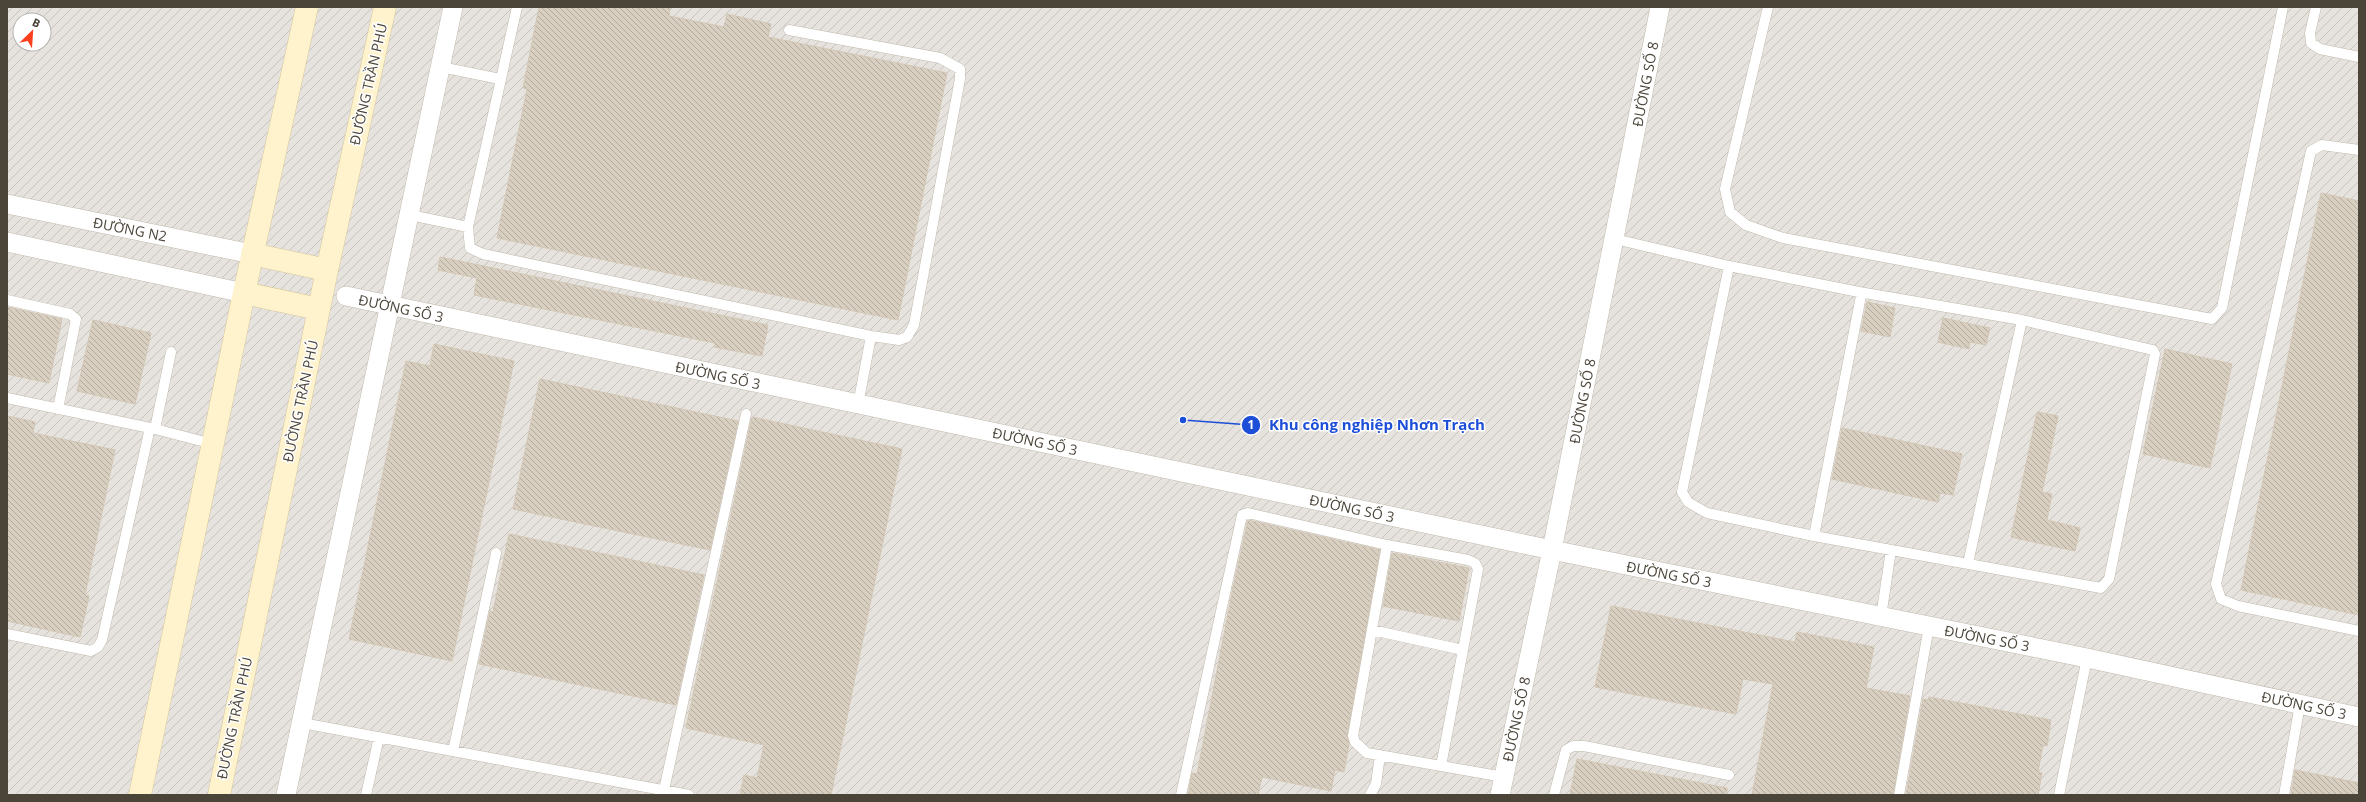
<svg xmlns="http://www.w3.org/2000/svg" width="2366" height="802" viewBox="0 0 2366 802" font-family="'Open Sans',sans-serif">
<style>
.industrial{fill:url(#industrial-furrows);fill-rule:evenodd}
.building{fill:url(#building-back-hatch);stroke:#d3c7b4}
.lines{fill:none;stroke-linecap:round;stroke-linejoin:round}
.lane-casing{stroke:#c2bbae;stroke-width:11}
.street-casing{stroke:#c2bbae;stroke-width:20}
.secondary-casing{stroke:#d6c79b;stroke-width:23}
.lane{stroke:#fff;stroke-width:10}
.street{stroke:#fff;stroke-width:19}
.secondary{stroke:#fff3cd;stroke-width:22}
.labels{text-anchor:middle;dominant-baseline:central;stroke-width:3;stroke-linejoin:round;paint-order:stroke}
.street-label{font-size:14px;fill:#4b4439;stroke:#fff}
.leader{fill:none;stroke:#1d4ed8;stroke-width:1.5}
.callout-dot{fill:#1d4ed8;stroke:#fff;stroke-width:1.5}
.mark-label{font-size:12px;text-anchor:middle;font-weight:bold;fill:#fff}
.callout-label{font-size:15px;text-anchor:middle;font-weight:bold;fill:#1d4ed8;stroke:#fff;stroke-width:3;stroke-linejoin:round;paint-order:stroke}
</style>
<defs>
<pattern id="industrial-furrows" width="10" height="10" patternUnits="userSpaceOnUse"><rect width="10" height="10" fill="#e6e2dd"/><path d="M-1 1l2-2M0 10L10 0M9 11l2-2" fill="none" stroke="#c7c3be"/></pattern>
<pattern id="building-back-hatch" width="6" height="6" patternUnits="userSpaceOnUse"><rect width="6" height="6" fill="#d8cfc1"/><path d="M-1 5l2 2M0 0l6 6M5-1l2 2" fill="none" stroke="#b1aa9e"/></pattern>
</defs>
<rect width="100%" height="100%" fill="#f6f3ec"/>
<path class="industrial" d="M7 7H2359V795H7ZM20 20H44V44H20Z"/>
<path class="building" d="M539 7H670L669 16 724 27 727 14 771 24 768 37 947 73 898 320 497 238 527 89 523 88Z
M2321 193 2359 201V615L2241 590Z
M440 257 768 325 762 356 714 347 715 343 474 295 477 278 438 270Z
M1867 302 1895 308 1890 337 1861 331Z
M7 307 62 319 49 383 7 374Z
M1943 318 1990 328 1986 345 1970 342 1969 349 1938 342Z
M93 320 151 333 135 404 77 391Z
M434 344 514 361 452 661 349 639 406 361 430 366Z
M2165 349 2232 364 2210 468 2143 454Z
M540 379 738 421 710 550 513 509Z
M2037 412 2058 416 2042 492 2052 494 2047 520 2080 528 2075 551 2011 537Z
M7 416 35 422 33 433 115 450 85 595 89 596 80 637 7 621Z
M752 417 902 449 831 795H740L744 775 757 778 764 745 686 728Z
M1842 428 1962 454 1953 495 1940 493 1938 502 1832 479Z
M1248 520 1380 550 1347 735 1349 744 1344 772 1335 770 1331 791 1262 777 1258 795H1188L1192 773 1197 774 1233 588Z
M509 534 704 575 676 705 479 664 490 611 493 612Z
M1392 553 1469 568 1459 621 1383 606Z
M1611 606 1795 642 1797 632 1874 647 1866 688 1910 696 1893 795H1752L1773 684 1743 679 1736 714 1595 687Z
M1929 697 2051 720 2047 746 2043 745 2038 772 2042 773 2038 795H1906L1923 699 1928 700Z
M1577 759 1727 788V795H1570Z
M2295 770 2359 783V795H2291Z"/>
<g class="lines">
<g class="lane-casing">
<path id="lane" d="M517 7 468 227 470 248 483 254 871 336 899 340 907 337 914 325 960 79V69L940 58 789 30
M1768 7 1725 189 1730 212 1746 225 1783 238 2212 319 2222 308 2283 7
M2316 7 2310 33 2311 43 2320 49 2359 57
M441 67 500 79
M2359 150 2322 145 2311 151 2216 584 2221 599 2238 606 2359 631
M410 215 468 227
M1615 239 1729 266 1859 292 1861 296 1814 536
M1729 266 1682 492 1688 502 1707 513 1814 536 2101 588 2109 579 2155 354 2153 350 2022 320 1968 563
M1859 292 2022 320
M7 300 70 314 76 319 58 409
M7 398 155 429 213 444
M858 405 871 336
M155 429 171 352
M1387 545 1353 736 1355 742 1367 753 1504 777
M1881 617 1891 550
M1372 630 1463 650 1441 766
M7 634 91 651 98 647 102 640 150 428
M302 723 689 795
M453 751 496 553
M664 790 746 414
M366 795 379 737
M1181 795 1242 515 1248 513 1387 545 1468 560 1475 563 1478 569 1463 650
M1370 795 1376 784 1380 755
M1554 795 1566 750 1573 746H1584L1729 775
M1899 795 1929 626
M2059 795 2087 658
M2284 795 2300 704"/>
</g>
<g class="street-casing">
<path id="street" d="M7 204 252 254
M7 242 244 293
M346 296 1552 550 2087 658 2359 717
M286 795 453 7
M1500 795 1552 550 1660 7"/>
</g>
<g class="secondary-casing">
<path id="secondary" d="M252 254 327 270
M244 293 319 309
M140 795 244 293 307 7
M219 795 327 270 385 7"/>
</g>
<use href="#lane" class="lane"/>
<use href="#street" class="street"/>
<use href="#secondary" class="secondary"/>
</g>
<g class="labels">
<g class="street-label">
<text transform="translate(368 84) rotate(-77)">ĐƯỜNG TRẦN PHÚ</text>
<text transform="translate(1645 84) rotate(-79)">ĐƯỜNG SỐ 8</text>
<text transform="translate(130 229) rotate(11)">ĐƯỜNG N2</text>
<text transform="translate(401 308) rotate(12)">ĐƯỜNG SỐ 3</text>
<text transform="translate(718 375) rotate(12)">ĐƯỜNG SỐ 3</text>
<text transform="translate(300 401) rotate(-78)">ĐƯỜNG TRẦN PHÚ</text>
<text transform="translate(1582 401) rotate(-79)">ĐƯỜNG SỐ 8</text>
<text transform="translate(1035 441) rotate(12)">ĐƯỜNG SỐ 3</text>
<text transform="translate(1352 508) rotate(12)">ĐƯỜNG SỐ 3</text>
<text transform="translate(1669 574) rotate(11)">ĐƯỜNG SỐ 3</text>
<text transform="translate(1987 638) rotate(11)">ĐƯỜNG SỐ 3</text>
<text transform="translate(2304 705) rotate(12)">ĐƯỜNG SỐ 3</text>
<text transform="translate(234 718) rotate(-78)">ĐƯỜNG TRẦN PHÚ</text>
<text transform="translate(1516 719) rotate(-78)">ĐƯỜNG SỐ 8</text>
</g>
</g>
<path class="leader" d="M1183 420L1251 425"/>
<g class="callout-dot">
<circle cx="1183" cy="420" r="4"/>
<circle cx="1251" cy="425" r="10"/>
</g>
<g class="mark-label">
<text x="1251" y="429">1</text>
</g>
<g class="callout-label">
<text x="1377" y="430">Khu công nghiệp Nhơn Trạch</text>
</g>
<rect width="2366" height="802" fill="none" stroke="#4b4439" stroke-width="16"/>
<g transform="translate(32 32) rotate(25)"><circle r="19" fill="#ffffff" stroke="#b7b4b0"/>
<path d="M0-3L7 15L0 10L-7 15Z" fill="#fc3f1d"/>
<text y="-6" font-size="11" font-weight="bold" text-anchor="middle" fill="#4b4439">B</text>
</g>
</svg>
